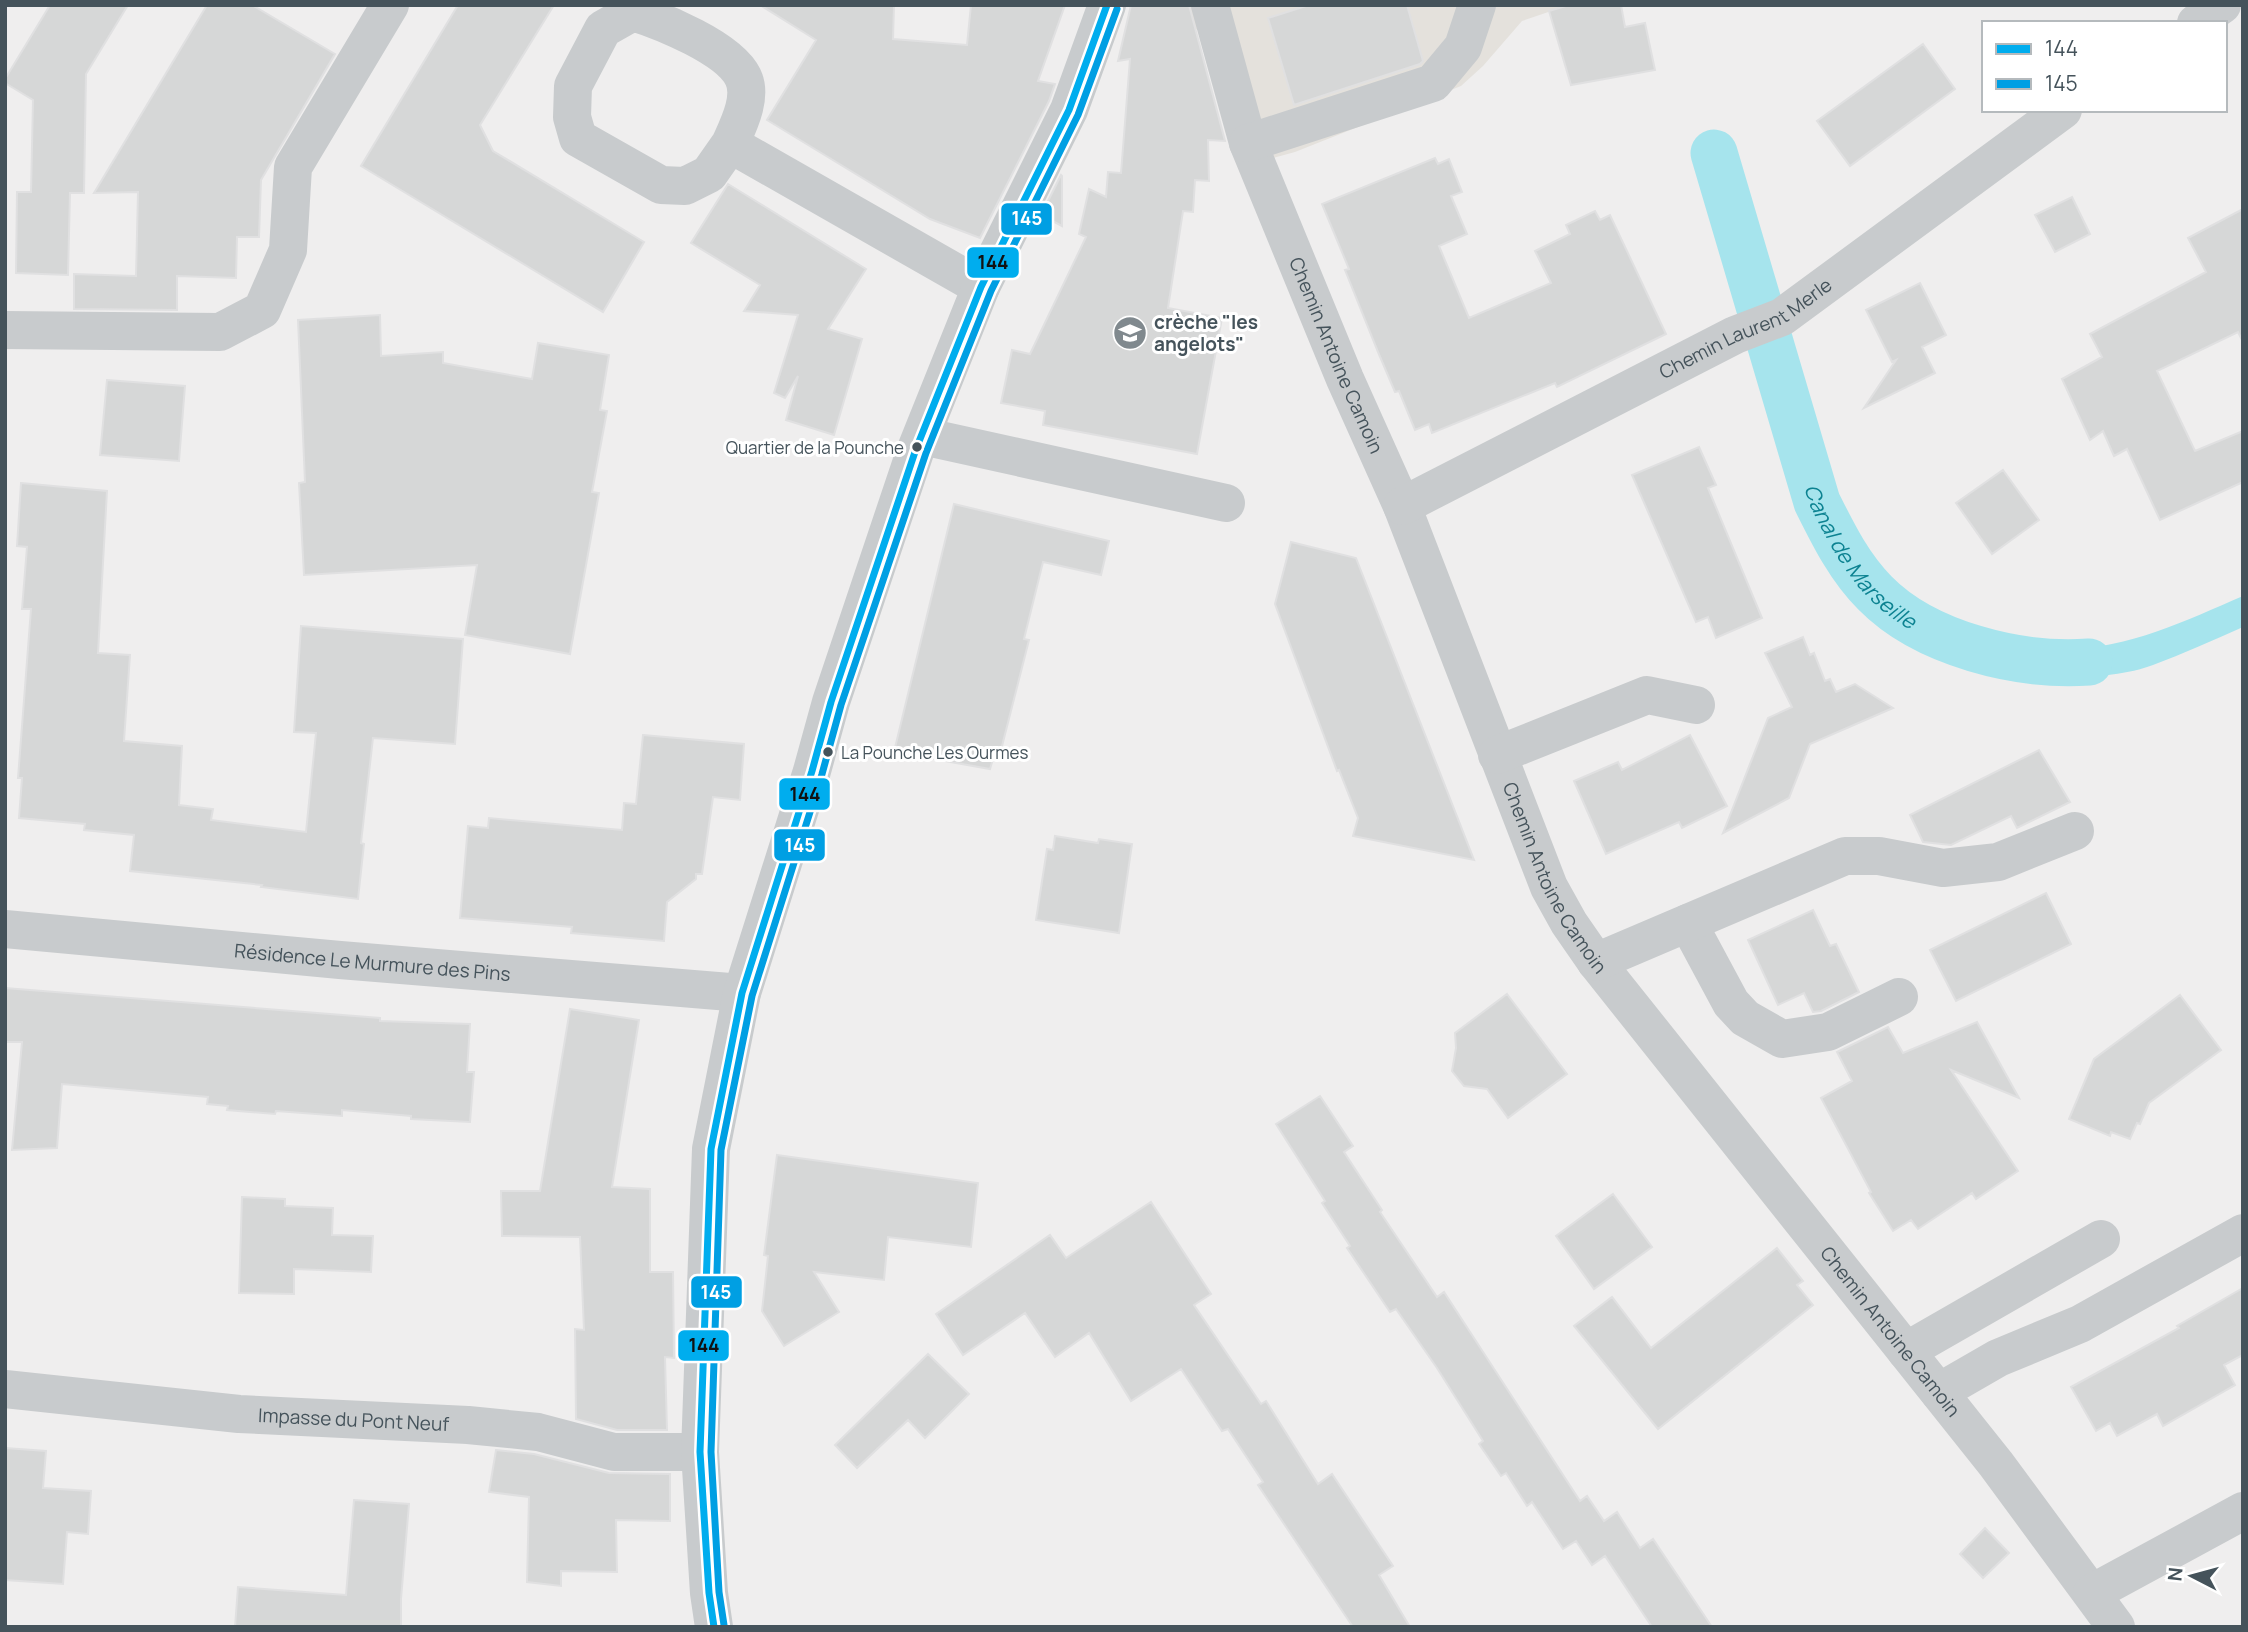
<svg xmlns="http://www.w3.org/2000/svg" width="2248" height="1632" viewBox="0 0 2248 1632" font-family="Manrope,sans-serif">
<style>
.commercial{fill:#e4e1dc}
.water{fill:#a6e4ed}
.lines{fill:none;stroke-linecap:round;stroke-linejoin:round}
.canal{stroke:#a6e4ed;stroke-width:47}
.building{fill:#d6d7d7;stroke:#e0e0e1;stroke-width:2}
.minor{stroke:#c8cbcd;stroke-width:38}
.bus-1-casing{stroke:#fff;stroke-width:12}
.bus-2-casing{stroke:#fff;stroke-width:12}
.bus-1{stroke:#00adee;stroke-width:7}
.bus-2{stroke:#009fe3;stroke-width:7}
.bus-dot{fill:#45535b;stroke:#fff;stroke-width:2.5}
.labels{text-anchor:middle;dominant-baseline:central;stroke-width:6;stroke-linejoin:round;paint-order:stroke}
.bus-label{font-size:17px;fill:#45535b;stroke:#fff;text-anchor:end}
.poi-label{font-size:19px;font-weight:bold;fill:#45535b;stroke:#fff;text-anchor:start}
.street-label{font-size:19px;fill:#45535b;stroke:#fff}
.water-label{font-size:21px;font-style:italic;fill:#0c8291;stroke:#fff}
.line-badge{stroke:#fff;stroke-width:2.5}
.badge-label{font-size:19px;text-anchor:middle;font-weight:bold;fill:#fff}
.pale-badge-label{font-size:19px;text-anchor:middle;font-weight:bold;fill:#111}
</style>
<rect width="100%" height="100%" fill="#efeeee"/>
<path class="commercial" d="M1131 5H1569L1522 21 1483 66 1461 86 1295 152 1273 158 1230 35 1128 18Z"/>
<path class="water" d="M2243 596V627C2213 640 2183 654 2153 665 2119 678 2060 680 2024 675L2028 645C2040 646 2053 649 2066 649 2128 649 2187 620 2243 596Z"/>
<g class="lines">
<path class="canal" id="s1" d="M1714 153 1817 502C1833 534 1849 567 1875 593 1925 644 2019 667 2089 662"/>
</g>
<path class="building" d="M50 5H128L86 74 84 193H70L68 275 16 273 17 192H31L33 100 5 83V79Z
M207 5H252L335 54 261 180 259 237H237L236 278 177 276V310L74 309V274L136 276 138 192 94 193Z
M458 5H554L480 125 493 151 644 242 603 312 361 166Z
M760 5H894L893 39 967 45 971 5H1065L1038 81 1055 84 1049 101 980 238 930 219 767 120 816 40Z
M1131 5H1189L1225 141 1208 140 1209 181 1195 180 1193 212 1183 211 1168 308 1222 318 1197 454 1043 425 1045 411 1001 403 1012 350 1030 354 1086 237 1079 234 1089 189 1106 197 1108 172 1121 173 1130 59 1118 61Z
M1309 5H1407L1423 61 1420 64 1294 105 1268 18Z
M1569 5H1621L1625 27 1645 23 1655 70 1571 85 1549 11Z
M1923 44 1955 89 1850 166 1817 121Z
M1435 158 1438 164 1449 159 1462 192 1451 196 1467 234 1439 246 1469 318 1551 283 1535 251 1570 234 1566 225 1595 211 1600 220 1610 215 1666 334 1557 387 1555 383 1432 433 1429 424 1415 430 1399 391 1395 392 1378 352 1345 270 1349 269 1322 204Z
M1061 175 1062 176V226L1041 215Z
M728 184 866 269 828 329 862 339 834 435 786 420 798 376 785 398 774 393 798 315 744 311 760 285 691 243Z
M2072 197 2090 234 2055 252 2035 215Z
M2243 209V342L2238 332 2157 371 2195 451 2243 431V482L2160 520 2127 449 2114 456 2103 431 2090 440 2062 379 2102 357 2090 334 2206 272 2188 238Z
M1920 283 1946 335 1922 347 1935 373 1864 408 1896 360 1892 362 1866 310Z
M380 315 381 356 443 352V363L532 379 538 343 609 355 600 410 607 411 592 492 599 493 570 654 465 635 477 565 304 575 299 483 305 482 298 320Z
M107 380 185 386 179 461 100 455Z
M1699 447 1716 485 1708 488 1762 618 1716 638 1708 617 1696 622 1632 475Z
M2003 470 2039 520 1992 554 1956 503Z
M21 483 107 491 98 653 130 655 124 741 182 746 179 805 213 809 211 820 306 832 316 733 294 732 301 626 463 639 455 744 373 738 361 843 364 844 358 899 261 887 262 885 130 871 134 835 84 830 85 824 19 818 22 778H18L31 609H22L27 547 17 546Z
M954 504 1109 541 1101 575 1043 562 1024 639 1029 640 1001 750 996 749 990 769 894 752Z
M1291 542 1356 558 1474 860 1353 836 1358 818 1339 770 1337 771 1275 604Z
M1803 637 1810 655 1814 653 1825 681 1830 679 1836 692 1855 684 1893 708 1810 744 1789 798 1723 833 1768 718 1792 707 1765 653Z
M643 735 744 744 740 800 713 797 702 874H696V879L667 902 664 941 571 933 572 927 460 918 468 826 488 828 489 818 622 830 624 803 636 804Z
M1690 735 1727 806 1682 828 1679 822 1606 854 1574 781 1618 762 1622 770Z
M2039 750 2070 802 2017 828 2011 816 1951 845 1923 842 1910 815Z
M1055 836 1098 843 1099 839 1132 844 1119 933 1036 920 1047 849 1053 850Z
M2046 893 2071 944 1956 1001 1930 950Z
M1813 910 1830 946 1836 944 1859 992 1821 1011 1813 1012 1804 993 1778 1005 1748 940Z
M5 988 380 1018V1021L470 1024 467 1072H474L470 1122 411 1119V1116L342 1110V1116L276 1111 275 1114 227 1110 228 1106 207 1104 208 1097 62 1084 57 1148 12 1150 22 1042H5Z
M1507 994 1567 1074 1508 1118 1487 1089 1464 1086 1452 1071 1456 1048 1455 1033Z
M2180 995 2221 1050 2149 1103 2140 1124 2137 1123 2130 1139 2111 1132 2110 1136 2069 1119 2094 1059Z
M570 1009 639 1020 612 1187 650 1189V1272H673L674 1358 665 1357 667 1430H617L576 1419 575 1329 584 1330 580 1237 502 1236 501 1191H540Z
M1977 1022 2019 1098 1951 1070 2018 1171 1976 1199 1972 1193 1918 1229 1911 1220 1893 1231 1869 1193 1871 1192 1821 1098 1852 1081 1837 1052 1888 1027 1903 1053Z
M1320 1096 1353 1146 1344 1152 1382 1210 1380 1212 1437 1297 1444 1292 1580 1501 1587 1496 1604 1521 1617 1512 1640 1548 1653 1539 1712 1627H1652L1605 1556 1592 1565 1576 1541 1563 1549 1532 1502 1527 1506 1506 1473 1501 1476 1479 1444 1483 1441 1437 1368 1396 1309 1390 1312 1347 1248 1350 1246 1322 1203 1325 1201 1276 1124Z
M777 1155 978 1183 971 1247 888 1237 884 1280 814 1272 839 1312 784 1346 762 1311 768 1256 764 1255Z
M1613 1194 1652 1247 1594 1289 1556 1236Z
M242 1197 285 1199V1206L333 1208 332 1235 373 1236 371 1272 294 1269V1294L239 1293Z
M1151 1202 1211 1294 1194 1305 1261 1404 1266 1401 1318 1484 1332 1474 1393 1566 1379 1575 1410 1627H1353L1258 1485 1263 1482 1228 1429 1222 1431 1181 1369 1131 1401 1089 1333 1055 1357 1025 1313 963 1355 936 1314 1050 1235 1066 1258Z
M1777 1248 1803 1281 1797 1285 1813 1305 1658 1429 1574 1326 1612 1297 1651 1348Z
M2243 1288V1355L2224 1365 2235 1385 2163 1426 2157 1414 2117 1436 2110 1423 2096 1431 2071 1387 2179 1328 2177 1326Z
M928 1354 969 1394 925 1438 908 1420 857 1468 835 1445Z
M5 1448 46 1451 43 1488 91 1491 88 1534 67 1532 63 1584 5 1580Z
M496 1450 534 1454 609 1473 670 1474V1521L616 1520 617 1572 561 1571V1586L527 1582 529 1497 489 1492Z
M354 1500 409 1504 401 1599V1627H235L238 1587 346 1595Z
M1985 1528 2009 1553 1983 1578 1960 1554Z"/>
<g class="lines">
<g class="minor">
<path id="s2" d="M1210 5 1248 143 1345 379 1402 506 1549 887 1569 923 1596 962 1996 1464 2116 1627"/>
<path d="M2196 23 2222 5"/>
<path d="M1248 143 1433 83 1463 47 1477 5"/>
<path d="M730 144 709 174 685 186 661 185 578 138 572 117 573 86 603 29 633 12C662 21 729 48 743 77 753 97 738 126 730 144L981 287"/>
<path d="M5 330 220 332 262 310 288 250 293 167 390 5"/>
<path d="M922 436 1226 503"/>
<path id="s3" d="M1402 506 1735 335 1782 317 2063 110"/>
<path d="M1497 755 1647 695 1696 705"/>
<path d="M1688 923 1731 1003 1745 1018 1782 1039 1828 1032 1899 997"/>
<path id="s4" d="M5 929 340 960 742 993"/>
<path d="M1596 962 1845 856H1879L1943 868 1998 862 2075 831"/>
<path d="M1906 1351 2101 1239"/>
<path id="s5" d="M5 1389 239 1414 468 1425 538 1432 614 1452H700"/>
<path d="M1939 1392 1998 1358 2080 1324 2243 1233"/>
<path d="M2092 1593 2243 1511"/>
<path d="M714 1627 709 1593 700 1452 711 1149 742 993 812 771 831 702 916 449 981 287 1069 110 1107 5"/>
</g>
<g class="bus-1-casing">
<path id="bus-1" d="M714 1627 709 1593 700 1452 711 1149 742 993 812 771 831 702 916 449 981 287 1069 110 1107 5"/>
</g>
<g class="bus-2-casing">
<path id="bus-2" d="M724 1625 719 1592 711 1452 721 1150 752 996 822 774 841 705 926 453 991 291 1078 115 1117 9"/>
</g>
<use href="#bus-1" class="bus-1"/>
<use href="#bus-2" class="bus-2"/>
</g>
<defs>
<g id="school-disc" transform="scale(1.75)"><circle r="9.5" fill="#80898e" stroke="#fff"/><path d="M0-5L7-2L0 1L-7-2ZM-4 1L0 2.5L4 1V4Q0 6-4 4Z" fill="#fff"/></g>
</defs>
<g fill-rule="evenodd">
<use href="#school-disc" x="1130" y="333"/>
</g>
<g class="bus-dot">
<circle cx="917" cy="447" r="6"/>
<circle cx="828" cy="752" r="6"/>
</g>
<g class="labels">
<g class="bus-label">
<text x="904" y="447">Quartier de la Pounche</text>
<text x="841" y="752" text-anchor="start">La Pounche Les Ourmes</text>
</g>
<g class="poi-label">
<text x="1154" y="322">crèche "les<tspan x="1154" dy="22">angelots"</tspan></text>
</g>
<g class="street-label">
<text stroke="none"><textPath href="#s3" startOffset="387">Chemin Laurent Merle</textPath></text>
<text stroke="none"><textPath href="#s2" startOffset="373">Chemin Antoine Camoin</textPath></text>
<text stroke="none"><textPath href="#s2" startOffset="940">Chemin Antoine Camoin</textPath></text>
<text stroke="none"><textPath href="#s4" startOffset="369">Résidence Le Murmure des Pins</textPath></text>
<text stroke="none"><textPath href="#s2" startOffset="1507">Chemin Antoine Camoin</textPath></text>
<text stroke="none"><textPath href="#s5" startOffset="350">Impasse du Pont Neuf</textPath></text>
</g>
<g class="water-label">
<text stroke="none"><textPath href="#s1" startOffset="434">Canal de Marseille</textPath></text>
</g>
</g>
<g class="line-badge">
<rect x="1000" y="202" width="53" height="34" rx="7" fill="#009fe3"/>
<rect x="966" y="246" width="54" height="33" rx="7" fill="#00adee"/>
<rect x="778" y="777" width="53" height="34" rx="7" fill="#00adee"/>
<rect x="773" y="828" width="53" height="34" rx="7" fill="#009fe3"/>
<rect x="690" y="1275" width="53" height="34" rx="7" fill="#009fe3"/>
<rect x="677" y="1329" width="53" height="33" rx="7" fill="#00adee"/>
</g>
<g class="badge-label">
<text x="1027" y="225">145</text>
<text x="800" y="852">145</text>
<text x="716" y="1299">145</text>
</g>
<g class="pale-badge-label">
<text x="993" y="269">144</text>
<text x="805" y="801">144</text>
<text x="704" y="1352">144</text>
</g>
<rect width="2248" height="1632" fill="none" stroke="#45535b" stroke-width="14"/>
<rect x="1982" y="21" width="245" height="91" fill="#ffffff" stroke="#b5babd" stroke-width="2"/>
<rect x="1996" y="44" width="35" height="10" fill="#00adee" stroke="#b5babd" stroke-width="2"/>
<text x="2045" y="56" font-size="21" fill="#45535b">144</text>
<rect x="1996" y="79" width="35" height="10" fill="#009fe3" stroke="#b5babd" stroke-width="2"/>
<text x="2045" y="91" font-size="21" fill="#45535b">145</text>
<g transform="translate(2192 1576) rotate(276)" stroke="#ffffff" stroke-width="5" paint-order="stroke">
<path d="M0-5L12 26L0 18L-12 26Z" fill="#45535b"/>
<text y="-10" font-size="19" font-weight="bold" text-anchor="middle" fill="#45535b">N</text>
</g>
</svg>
